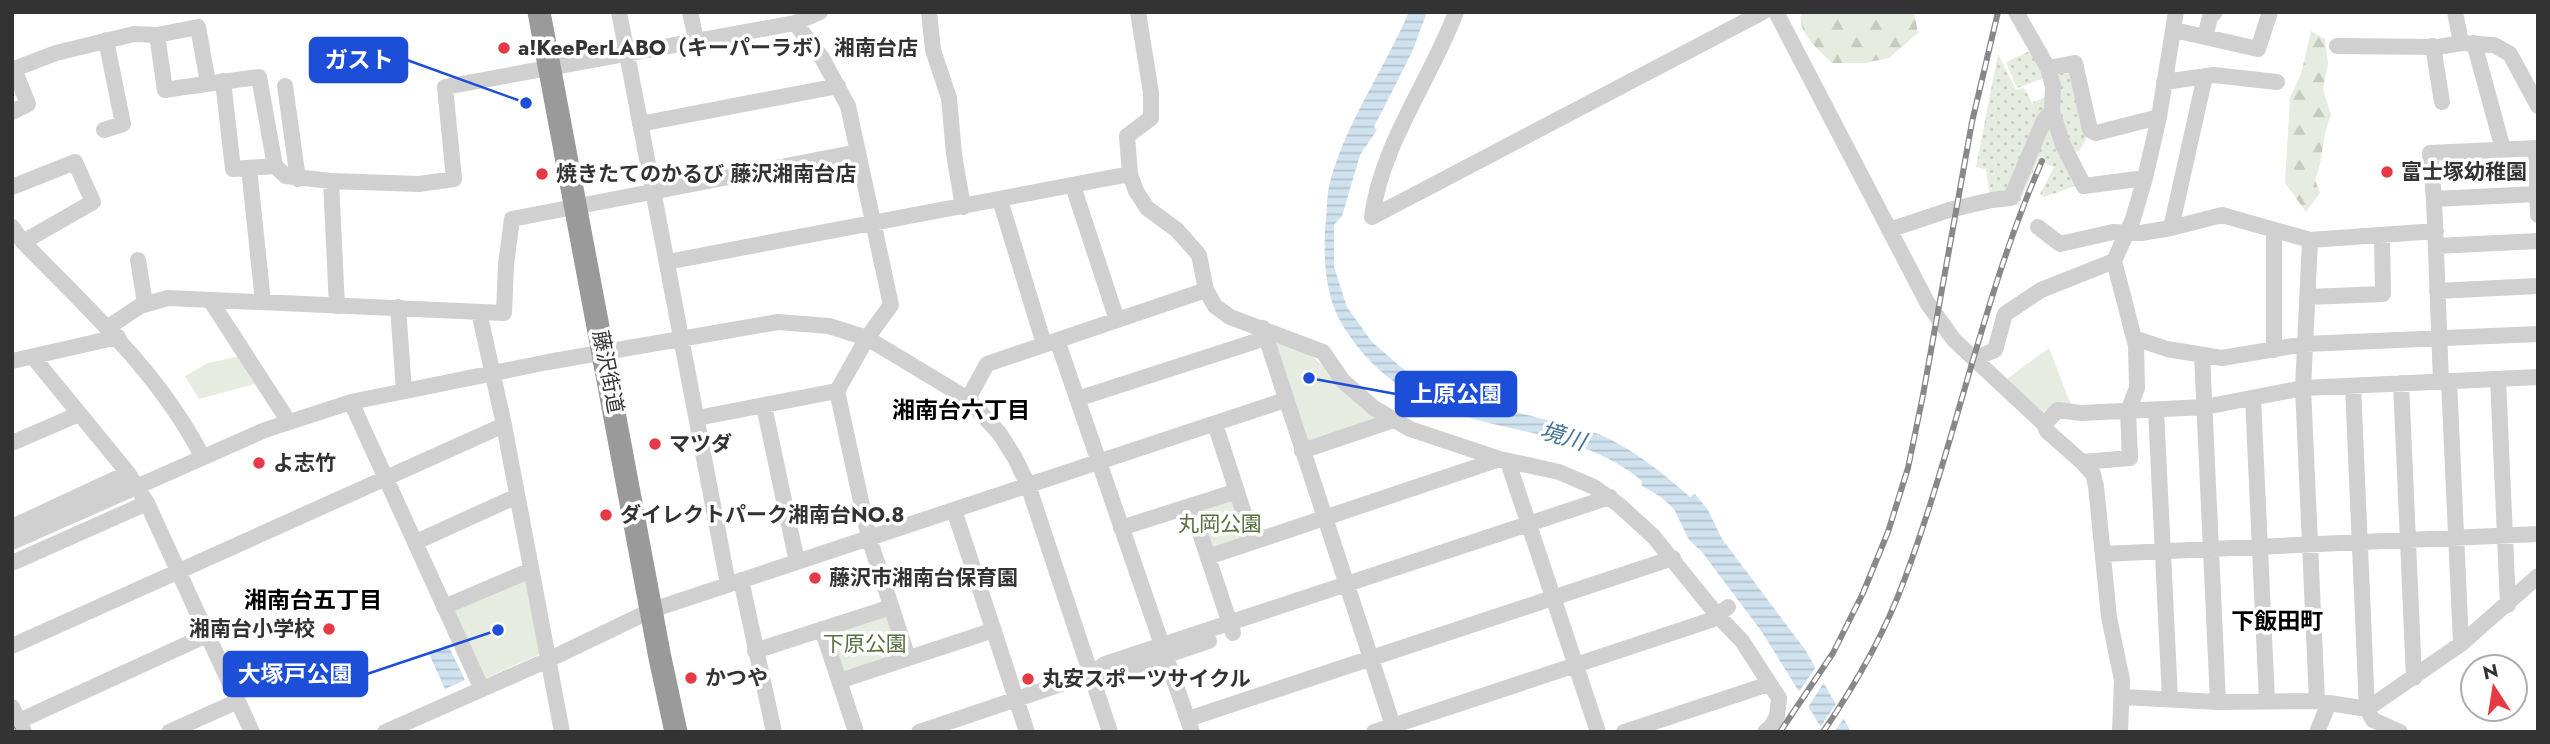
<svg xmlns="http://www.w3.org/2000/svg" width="2550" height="744" viewBox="0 0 2550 744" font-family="Jost,'Noto Sans JP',sans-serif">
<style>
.grass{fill:url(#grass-dots)}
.forest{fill:url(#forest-firs)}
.park{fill:#e6ecdf}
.water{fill:url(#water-rules)}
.pier{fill:#fff}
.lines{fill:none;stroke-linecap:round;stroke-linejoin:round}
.minor{stroke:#d0d0d0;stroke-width:16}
.highway{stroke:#9a9a9a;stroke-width:23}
.rail-casing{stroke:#888;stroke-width:6}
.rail{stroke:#fff;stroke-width:3.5;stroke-dasharray:10;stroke-linecap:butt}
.poi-dot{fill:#e63946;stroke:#fff;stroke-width:2.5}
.labels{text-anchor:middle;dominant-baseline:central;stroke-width:7;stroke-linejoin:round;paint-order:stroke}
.poi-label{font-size:21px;font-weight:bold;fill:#333;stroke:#fff;text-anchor:start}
.street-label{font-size:21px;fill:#333;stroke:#fff}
.park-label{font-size:21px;fill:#56703f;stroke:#fff}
.neighbourhood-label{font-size:23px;font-weight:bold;fill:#000;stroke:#fff}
.water-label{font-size:23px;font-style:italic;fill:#3f7597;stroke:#fff}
.leader{fill:none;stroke:#1d4ed8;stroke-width:2.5}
.callout-dot{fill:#1d4ed8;stroke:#fff;stroke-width:2.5}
.callout{fill:#1d4ed8;stroke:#1d4ed8;stroke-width:2.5}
.callout-label{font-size:23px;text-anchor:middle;font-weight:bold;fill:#fff}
</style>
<defs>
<pattern id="grass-dots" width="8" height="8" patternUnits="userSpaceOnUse" patternTransform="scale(1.75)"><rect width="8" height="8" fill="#e6ecdf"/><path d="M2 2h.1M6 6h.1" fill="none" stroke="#c6cbc0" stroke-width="1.8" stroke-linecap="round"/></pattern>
<pattern id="forest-firs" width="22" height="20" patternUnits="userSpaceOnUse" patternTransform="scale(1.75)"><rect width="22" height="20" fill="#e6ecdf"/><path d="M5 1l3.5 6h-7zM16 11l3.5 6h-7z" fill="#c6cbc0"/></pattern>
<pattern id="water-rules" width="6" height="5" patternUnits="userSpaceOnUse" patternTransform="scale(1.75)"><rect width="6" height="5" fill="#cfe2ee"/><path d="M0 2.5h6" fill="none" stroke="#b2c2cd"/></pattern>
</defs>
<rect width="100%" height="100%" fill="#fff"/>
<path class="grass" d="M2034 49 2047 77 2017 88 2006 62Z
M1998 54 2016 90 2024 88 2032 103 2049 95 2047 107 2008 194 1990 196 1986 169 1976 167Z
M2072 68 2086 140 2079 151 2071 153 2054 106V70Z
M2053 124 2077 180 2075 186 2044 197 2040 194 2054 167 2038 160 2018 206 2013 204 2046 125Z"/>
<path class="forest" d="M1801 12H1914L1918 33 1889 58 1865 63H1832C1818 49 1797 33 1801 12Z
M2311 31 2325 39 2328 63 2323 89 2331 115C2321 137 2324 159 2315 180L2320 193 2306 212 2285 183 2290 98 2301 74Z"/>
<path class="park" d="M1273 337C1289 345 1309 351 1322 365 1342 386 1352 404 1379 419L1307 445Z
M2049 348 2071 405 2056 403 2043 412 2007 379Z
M241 356 258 383 199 399 185 376 208 363Z
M1234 498 1247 538 1206 551 1193 511Z
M527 579 540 651 538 655 486 678H482L450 609Z
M887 615 900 653 841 672 831 631Z"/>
<path class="water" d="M1409 12H1427L1412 52 1374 127 1377 130 1360 155 1342 216 1334 225V267L1347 307 1372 342 1402 368 1427 385 1467 399 1599 434C1633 449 1663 473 1690 497L1695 494 1708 510 1722 539 1806 651 1851 732H1824L1762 632 1702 552 1689 540 1674 509 1661 497 1641 485 1642 481C1590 437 1522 434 1459 415 1409 399 1363 365 1338 317 1324 288 1323 250 1326 218 1327 208 1327 196 1329 186 1344 125 1384 70 1409 12Z
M448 645 465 680 445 689 429 654Z"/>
<path class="pier" d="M1818 664 1826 679 1807 709 1798 693Z
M1838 701 1846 715 1834 732H1820L1819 729Z"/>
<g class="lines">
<path class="minor" d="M619 12 728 584
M690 12 696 40
M929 12 933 50 949 98 954 154 963 207
M1138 12 1151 93V118L1127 136 1130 174 1136 191 1147 208 1177 230 1199 255 1206 290 1215 306 1230 317 1323 352 1343 381 1374 408 1410 429 1500 459 1559 472 1594 487 1619 505 1653 536 1718 616 1742 641 1775 692 1779 698 1777 716 1771 727 1765 732
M1456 12C1431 79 1381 145 1372 217L1763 12
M1776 12 1928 304 1954 340 2044 424 2047 431 2082 462 2093 474 2096 486 2109 617 2122 680 2120 732
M2016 12 2048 68 2053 86 2052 111 2063 145 2084 186 2145 178
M2455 12 2461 43
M795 23 822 58 848 106 891 305 867 338 837 391 869 538 908 658
M2174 30 2258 49 2270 12
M157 35 165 90C197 85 228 81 259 77L275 166 233 169 223 81
M2205 37 2210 17 2215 12
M2474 43 2503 149
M2337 46 2438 47 2461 43 2494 45 2510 54 2538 106
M2433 46 2442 102
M2048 68 2075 63 2090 130 2096 133 2159 117
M2164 82 2214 75 2277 82
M285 86 298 179
M12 112 28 104 14 69 56 53 134 34 157 35 198 27 208 83
M640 124 838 86
M104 130 123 124 106 40
M2536 148 2538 215
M275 166 286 176 331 181 419 184 454 179 445 87 795 23 820 12
M249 168 263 302
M331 181 337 306
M1073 186 1117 320
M12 187 75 162 93 202 23 242
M2434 199 2430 153 2538 148
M1000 200 1044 344
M12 227 23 242C89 310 158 371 202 456
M2038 227 2060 244 2113 232 2141 233 2171 228 2222 215 2310 240 2436 231
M2171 228 2205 76
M1889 230 1949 210 1992 200 2011 198 2044 120 2052 111
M2310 240 2303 388 2317 701
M2436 246 2538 241
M138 260 145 303
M667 262 1130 174
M2437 291 2538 286
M2308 297 2383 294 2382 235
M210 300 289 422
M398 307 404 391
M479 312 504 425 562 732
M107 328 140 306 168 298 504 313 506 265 512 219 858 152
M1263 328 1395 732
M2134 338 2167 349 2222 358 2305 344 2538 334
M1057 340 1192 732
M2274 350V230
M2202 355 2218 702
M33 357 128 473 147 503 252 732
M1974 359 1995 350 2005 314 2041 290 2114 261
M12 361 118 337
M2498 379 2508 605
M2449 381 2461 644
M2441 382 2434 199 2538 194
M2401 383 2414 678
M2353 386 2367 709 2373 720 2400 732
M2253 398 2267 701
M968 399 987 364 1206 290
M1077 399 1266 338
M351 402 481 687
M764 406 797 562
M2156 410 2170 699
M697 418 837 391
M1215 424 1253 541
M2044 424 2058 410 2081 413 2205 407 2303 388 2538 377
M12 443 79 414
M1302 451 1394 420
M1508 462 1598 732
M2082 462 2130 458 2128 411 2137 388 2136 346 2114 261 2133 219 2145 178 2159 117 2176 12
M1191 506 1233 633
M954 510 1027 732
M12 527 128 473
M1121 528 1237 491
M12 542 265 430 351 402 548 362 778 322 829 326 867 338 968 399 1000 434 1015 458 1028 485 1110 732
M416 542 517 496
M2103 554 2538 534
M1208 557 1500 459
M12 563 147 503
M741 580 774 732
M444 607 531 570
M822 629 856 732
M12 646 504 425
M755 651 891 607
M1091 674 1108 675 1209 641
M839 681 994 630
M2122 697 2218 702 2317 701 2367 709 2461 644 2538 576
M12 707 24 732
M1188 719 1673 558
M19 721 207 635
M169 732 238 701
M385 732 548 660 652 610 1285 400
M919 732 1091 674 1105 664 1610 497
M1374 732 1711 620 1728 607
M1624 732 1769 684
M2317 732 2329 703"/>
<path class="highway" d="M539 12 660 658 676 732"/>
<g class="rail-casing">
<path id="rail" d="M12 728 14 732
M1780 732 1833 653 1863 593 1888 532 1908 468 1923 395 1972 122 1998 12
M1823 732C1856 684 1885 633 1905 578 1956 441 1983 295 2042 161"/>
</g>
<use href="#rail" class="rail"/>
</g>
<g class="poi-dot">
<circle cx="504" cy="48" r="7"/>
<circle cx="2387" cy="172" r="7"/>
<circle cx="542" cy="174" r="7"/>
<circle cx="655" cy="444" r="7"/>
<circle cx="259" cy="463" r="7"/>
<circle cx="606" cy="515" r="7"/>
<circle cx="815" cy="578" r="7"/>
<circle cx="329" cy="629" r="7"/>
<circle cx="691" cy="678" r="7"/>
<circle cx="1028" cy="679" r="7"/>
</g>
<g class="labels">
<g class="poi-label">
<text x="518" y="48">a!KeePerLABO（キーパーラボ）湘南台店</text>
<text x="2401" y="172">富士塚幼稚園</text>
<text x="556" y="174">焼きたてのかるび 藤沢湘南台店</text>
<text x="669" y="444">マツダ</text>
<text x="273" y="463">よ志竹</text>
<text x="620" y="515">ダイレクトパーク湘南台NO.８</text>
<text x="829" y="578">藤沢市湘南台保育園</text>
<text x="315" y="629" text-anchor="end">湘南台小学校</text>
<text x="705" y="678">かつや</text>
<text x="1042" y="679">丸安スポーツサイクル</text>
</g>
<g class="street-label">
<text transform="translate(608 372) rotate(79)">藤沢街道</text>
</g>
<g class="park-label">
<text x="1220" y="524">丸岡公園</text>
<text x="865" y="644">下原公園</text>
</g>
<g class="neighbourhood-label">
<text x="961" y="410">湘南台六丁目</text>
<text x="313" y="600">湘南台五丁目</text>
<text x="2277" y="621">下飯田町</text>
</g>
<g class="water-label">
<text transform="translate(1563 436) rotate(16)">境川</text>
</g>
</g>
<path class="leader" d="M526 103L407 60M1309 378L1396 394M498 630L367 674"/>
<g class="callout-dot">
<circle cx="526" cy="103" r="7"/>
<circle cx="1309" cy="378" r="7"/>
<circle cx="498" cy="630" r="7"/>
</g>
<g class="callout">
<rect x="310" y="38" width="97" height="44" rx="7"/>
<rect x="1396" y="372" width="120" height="44" rx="7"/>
<rect x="224" y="652" width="143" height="44" rx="7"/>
</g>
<g class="callout-label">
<text x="359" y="68">ガスト</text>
<text x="1456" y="402">上原公園</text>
<text x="295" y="682">大塚戸公園</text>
</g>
<rect width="2550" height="744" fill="none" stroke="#333333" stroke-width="28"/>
<g transform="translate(2494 688) rotate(348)"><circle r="33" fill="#ffffff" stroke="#adadad" stroke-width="2"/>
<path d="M0-5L12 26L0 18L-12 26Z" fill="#e63946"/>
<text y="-10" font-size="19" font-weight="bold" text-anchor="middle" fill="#333333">N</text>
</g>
</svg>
